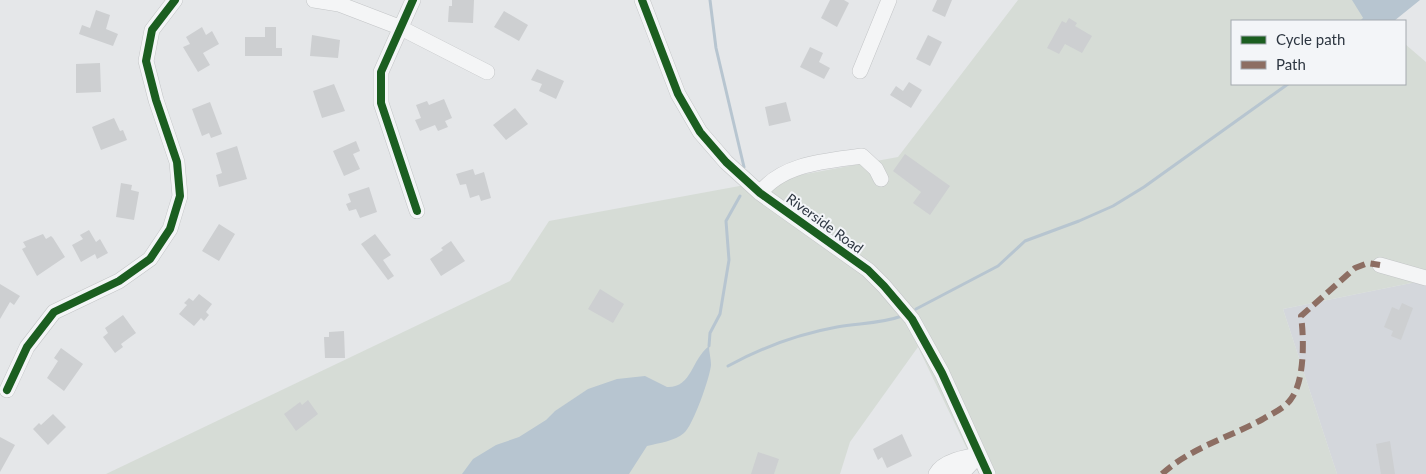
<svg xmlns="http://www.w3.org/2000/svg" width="1426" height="474" viewBox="0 0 1426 474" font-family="Lato,sans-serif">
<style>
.built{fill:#d4d7dc}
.green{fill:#d6dcd6}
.water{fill:#b7c5d0}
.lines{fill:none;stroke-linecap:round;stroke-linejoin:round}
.stream{stroke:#b7c5d0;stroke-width:3}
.building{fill:#cdcfd1}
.minor-casing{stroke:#c3c5c7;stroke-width:16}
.minor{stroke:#f4f5f6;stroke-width:15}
.quiet{stroke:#8d6e63;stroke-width:6;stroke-dasharray:12 6;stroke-linecap:butt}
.cycleway-casing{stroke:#f3f5f8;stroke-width:11}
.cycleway{stroke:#1b5e20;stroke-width:8}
.labels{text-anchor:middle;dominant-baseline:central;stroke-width:4;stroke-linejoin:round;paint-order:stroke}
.street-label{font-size:14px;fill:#2d3641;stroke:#f3f5f8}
</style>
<rect width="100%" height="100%" fill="#e5e7e9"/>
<path class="built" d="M1426 280V474H1337L1283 309Z"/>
<path class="green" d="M1018 0H1355L1379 21H1232V84H1405V44L1426 62V280L1283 309 1337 474H979L918 347 850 442 840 474H106L510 281 549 221 898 157Z"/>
<path class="water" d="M1352 0H1420L1394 21H1365Z
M709 346C709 352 711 359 711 365 710 377 693 426 684 433 675 441 659 443 647 446L629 474H462L473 459 496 445 519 437 546 420 555 411 588 389 617 379 645 376 667 387C692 388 691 360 709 346Z"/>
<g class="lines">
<path class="stream" d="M710 0 716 48 744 167
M1362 21 1364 19
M916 309 998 266 1025 241 1079 221 1113 206 1144 187 1288 84
M709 346 710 333 720 314 729 260 726 221 740 196
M728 366C763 347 798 334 837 327 859 323 880 324 902 316"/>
</g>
<path class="building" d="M452 0H474L473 23 448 22 449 6H452Z
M830 0H844L849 3 837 27 821 18Z
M937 0H952L945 17 932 11Z
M96 10 110 15 106 29 118 34 113 46 79 34 82 25 90 28Z
M504 11 528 25 519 41 494 27Z
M1069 18 1077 23 1075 26 1092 36 1082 53 1065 44 1059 54 1047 48 1062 21 1066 23Z
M202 27 206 35 212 31 219 44 203 53 210 65 198 72 183 47 190 44 186 37Z
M265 27H276V48H282V56H245V37H265Z
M312 35 340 40 338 58 310 56Z
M928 35 942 42 930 66 916 59Z
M810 47 823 53 819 62 830 68 824 79 800 67Z
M100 63 101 92 76 93V64Z
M537 69 564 81 556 99 539 91 542 84 531 80Z
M909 82 922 90 911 108 890 95 896 86 903 91Z
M334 84 345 111 322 118 313 91Z
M444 99 452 118 445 121 448 127 438 131 435 125 420 131 415 120 421 118 416 105 427 101 429 105Z
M210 102 222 134 211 138 209 133 202 136 192 109Z
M786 102 791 121 769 126 765 107Z
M515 108 528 124 506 140 493 125Z
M114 118 120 131 123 130 127 140 101 150 92 127Z
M356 141 360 151 353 154 360 169 344 176 333 151Z
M237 146 247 179 219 187 216 175 222 173 216 153Z
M905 154 950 186 930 215 913 203 921 192 893 171Z
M473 169 475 175 484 172 491 198 481 201 479 195 470 198 466 184 460 185 456 174Z
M121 183 132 185 131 190 139 192 134 220 116 217Z
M369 187 377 212 360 218 356 209 349 211 346 204 351 202 348 194Z
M219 224 235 234 219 261 202 251Z
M89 230 96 242 100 239 108 253 97 259 95 254 81 262 72 245 83 239 80 235Z
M43 234 46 239 51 236 53 238 65 257 37 276 22 249 26 247 23 242Z
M375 234 391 255 383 260 394 276 388 280 361 244Z
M451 241 465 261 441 276 430 259 443 250 441 248Z
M0 284 20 296 14 305 10 302 0 319Z
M600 289 624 304 613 323 588 309Z
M199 294 212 304 206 312 209 315 204 321 201 318 194 326 179 314 187 305 184 303 189 298 193 301Z
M1402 303 1413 308 1401 340 1391 336 1393 331 1384 327 1392 307 1399 310Z
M123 315 136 333 121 344 123 347 115 353 103 337 108 333 105 328Z
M344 331 345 358H325L324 337H329V332Z
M61 348 83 364 64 391 47 378 58 361 54 358Z
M308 400 318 414 296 431 284 414 300 402 302 405Z
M53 414 66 427 48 445 33 429 39 423 41 425Z
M902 434 912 456 887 468 882 457 878 460 873 449Z
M0 437 15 445 0 472Z
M1390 441 1395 474H1381L1376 444Z
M758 452 779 459 774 474H751Z"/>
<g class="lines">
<g class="minor-casing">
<path id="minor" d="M314 0 339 4 399 27 487 72
M413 0 381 72V103L417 211
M642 0 678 94 700 132 726 162 760 193 868 270 884 286 912 319 942 373 988 474
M860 71 889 0
M760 193C783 163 827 161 862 156L876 169 881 179
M1380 265 1426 278
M7 390 27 347 54 312 119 281 150 259 170 229 180 196 177 162 156 100 146 61 152 30 175 0
M936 474C943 461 966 457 979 455
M953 474 967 468 979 455"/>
</g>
<use href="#minor" class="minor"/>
<path class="quiet" d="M1162 474C1190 448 1230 437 1263 419 1273 413 1285 408 1291 399 1305 381 1304 337 1301 316L1355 268 1368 263 1380 265"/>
<g class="cycleway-casing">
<path id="cycleway" d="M413 0 381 72V103L417 211
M642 0 678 94 700 132 726 162 760 193 868 270 884 286 912 319 942 373 988 474
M7 390 27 347 54 312 119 281 150 259 170 229 180 196 177 162 156 100 146 61 152 30 175 0"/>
</g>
<use href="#cycleway" class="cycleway"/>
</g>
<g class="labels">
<g class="street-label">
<text transform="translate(825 223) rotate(36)">Riverside Road</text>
</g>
</g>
<rect x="1231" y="20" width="175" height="65" fill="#f3f5f8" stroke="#a4a9af"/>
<rect x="1241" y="36" width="25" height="8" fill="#1b5e20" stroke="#a4a9af"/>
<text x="1276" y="45" font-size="15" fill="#2d3641">Cycle path</text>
<rect x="1241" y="61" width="25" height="8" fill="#8d6e63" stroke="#a4a9af"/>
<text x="1276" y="70" font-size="15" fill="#2d3641">Path</text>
</svg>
